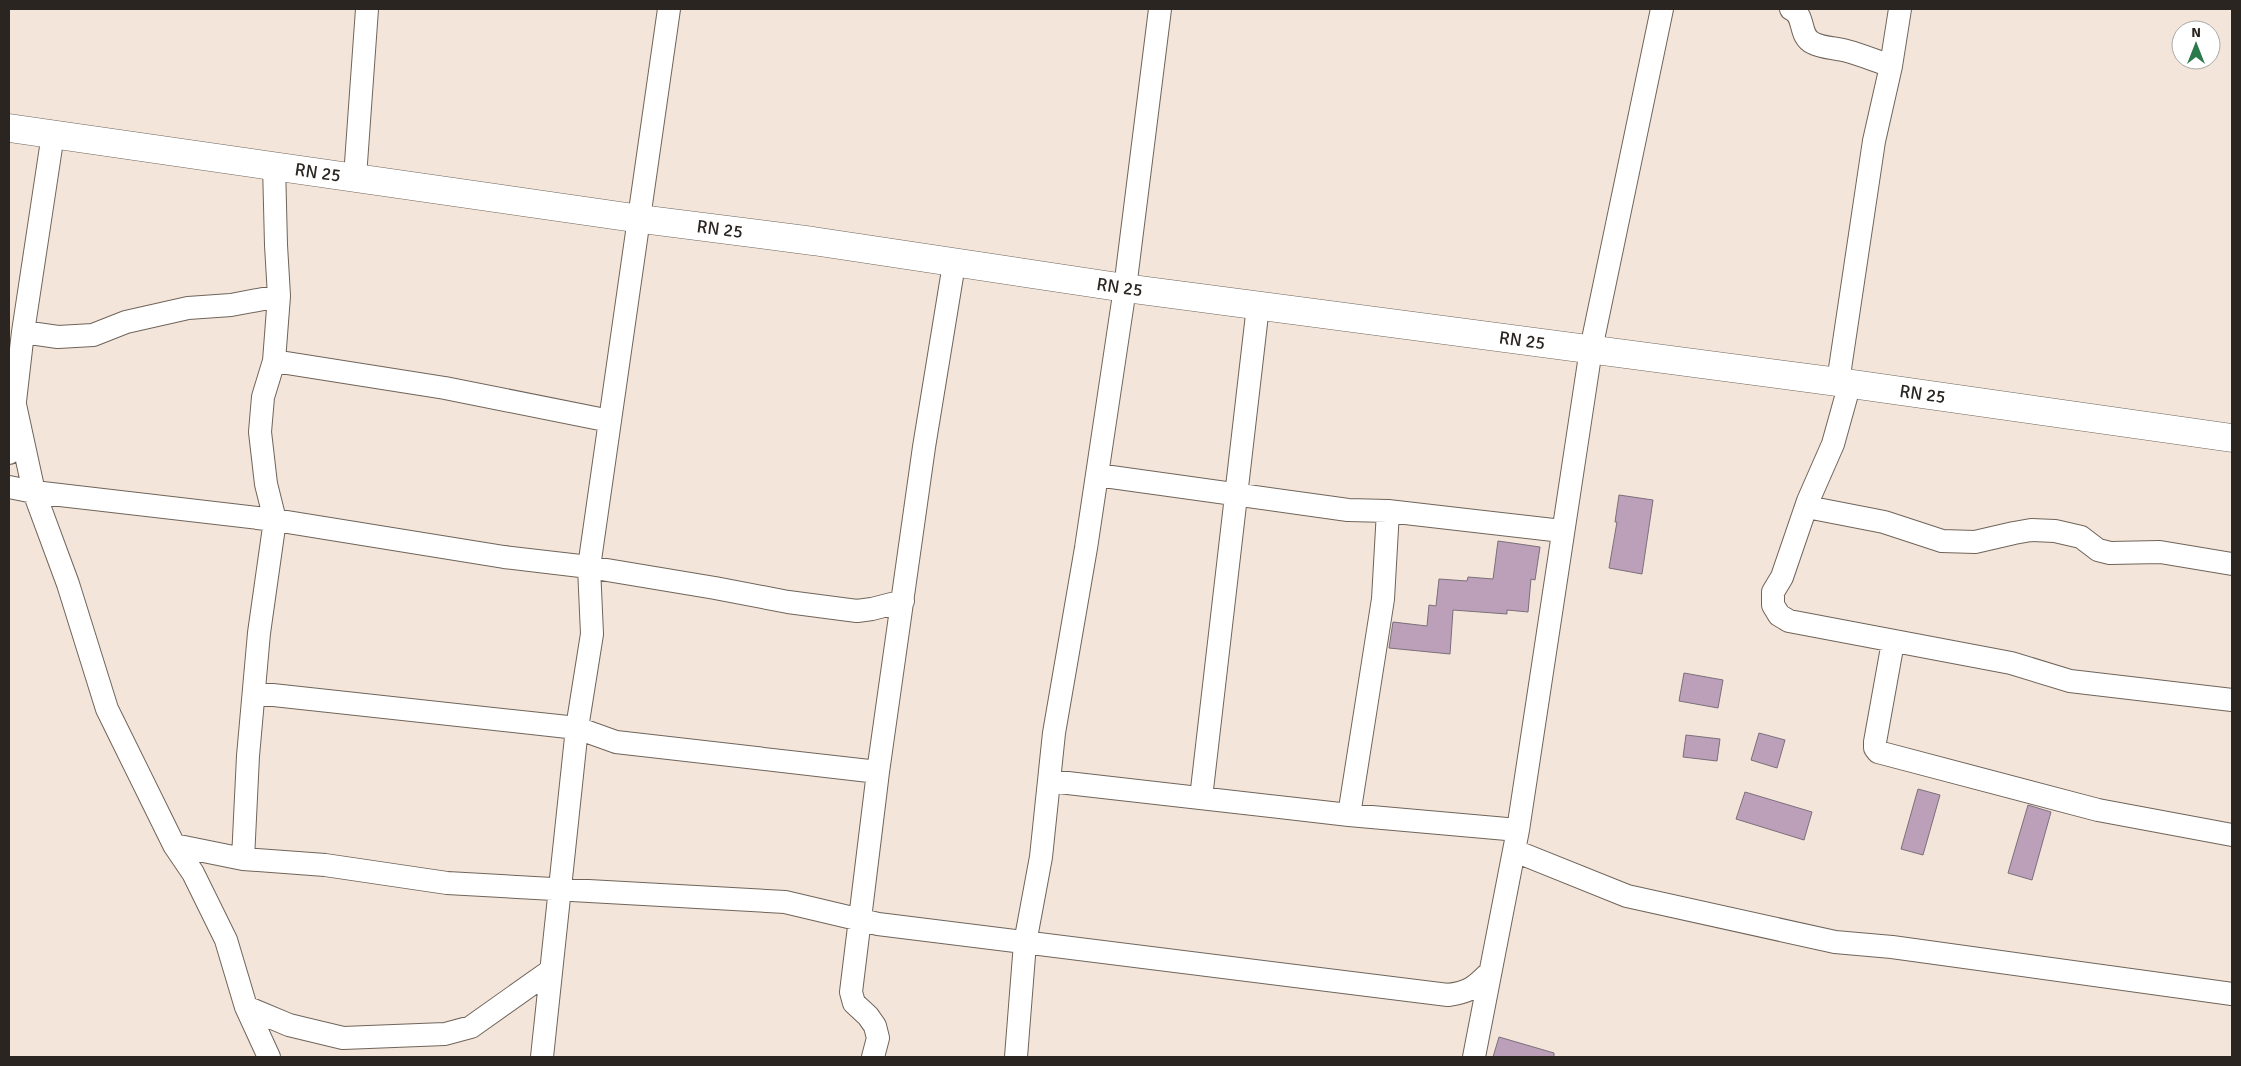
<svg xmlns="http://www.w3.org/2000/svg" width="2241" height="1066" viewBox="0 0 2241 1066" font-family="Signika,sans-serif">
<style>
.building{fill:#bca0ba;stroke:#7a6f7a}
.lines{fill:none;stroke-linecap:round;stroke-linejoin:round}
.street-casing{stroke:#70645a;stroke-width:24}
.secondary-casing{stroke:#70645a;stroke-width:29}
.street{stroke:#fff;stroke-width:22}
.secondary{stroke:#fff;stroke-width:28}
.labels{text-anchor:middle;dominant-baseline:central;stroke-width:4;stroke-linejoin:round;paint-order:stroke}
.street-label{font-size:18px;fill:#2a2521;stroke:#fff}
</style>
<rect width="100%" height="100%" fill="#f3e5d9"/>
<path class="building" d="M1619 495 1653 500 1642 574 1609 568 1617 522H1615Z
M1498 541 1540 547 1535 580 1531 579 1528 612 1507 610V614L1453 610 1450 654 1389 648 1393 622 1427 626 1429 605 1436 606 1439 579 1467 581 1468 577 1493 579Z
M1684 673 1723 680 1718 708 1679 701Z
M1759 733 1785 740 1777 768 1751 760Z
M1686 735 1720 739 1717 761 1683 757Z
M1918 789 1940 795 1923 855 1901 849Z
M1745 792 1812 812 1804 840 1736 819Z
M2028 805 2051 812 2032 880 2008 873Z
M1499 1037 1554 1053V1057H1493Z"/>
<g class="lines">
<g class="street-casing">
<path id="street" d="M1791 9C1806 15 1798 36 1813 43 1822 48 1836 48 1847 51 1862 55 1876 61 1891 66
M355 177 367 9
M23 332 58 337 93 335 126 322 188 308 231 305 279 296
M274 361 445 388 610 421
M1838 382 1874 141 1891 66 1900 9
M1850 383 1833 444 1808 501 1782 577 1773 592V605L1779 615 1789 621 2011 663 2070 681 2232 700
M14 400 34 492 68 584 107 709 174 845 193 873 226 940 246 1007 269 1057
M9 453 23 332 53 134
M1097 475 1348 510 1388 511 1562 531
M9 487 34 492 275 520 504 557 589 567 715 588 788 602 857 611 872 609 903 601
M1807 507 1884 522 1942 541 1975 542 2014 533 2031 530 2055 531 2081 537 2098 550 2110 553 2160 552 2232 564
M1893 642 1875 742V748L1878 752 2098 810 2232 835
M254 693 577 728 616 742 878 772
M1050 781 1349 815 1518 830
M1201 798 1258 306
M1349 815 1383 599 1388 511
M174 845 243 859 325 865 447 883 785 902 878 924 1448 995C1469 992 1474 988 1489 973
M1515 851 1627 896 1835 942 1892 947 2232 994
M243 859 248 756 259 633 275 520 266 484 260 432 263 397 274 361 279 296 276 245 274 165
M246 1007 289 1025 343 1038 445 1034 471 1027 550 971
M542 1057 577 728 592 634 589 567 669 9
M873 1057 878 1038 875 1026 868 1016 854 1003 851 992 878 772 924 447 954 264
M1016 1057 1025 943 1041 857 1054 733 1086 548 1125 288 1160 9
M1474 1057 1518 830 1591 349 1662 9"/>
</g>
<g class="secondary-casing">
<g id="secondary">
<path id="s1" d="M9 128 641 219 813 241 1125 288 1838 382 2232 438"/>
</g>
</g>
<use href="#street" class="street"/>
<use href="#secondary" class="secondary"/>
</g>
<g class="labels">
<g class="street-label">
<text stroke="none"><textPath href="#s1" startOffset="312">RN 25</textPath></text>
<text stroke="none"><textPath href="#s1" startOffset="718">RN 25</textPath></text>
<text stroke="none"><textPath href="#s1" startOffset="1122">RN 25</textPath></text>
<text stroke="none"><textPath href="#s1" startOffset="1528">RN 25</textPath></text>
<text stroke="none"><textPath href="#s1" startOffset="1932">RN 25</textPath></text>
</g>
</g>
<rect width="2241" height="1066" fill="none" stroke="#2a2521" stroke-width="20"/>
<g transform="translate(2196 45)"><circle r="24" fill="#ffffff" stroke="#aaa8a6"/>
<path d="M0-4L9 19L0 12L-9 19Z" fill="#2b7a4b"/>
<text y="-8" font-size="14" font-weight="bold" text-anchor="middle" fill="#2a2521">N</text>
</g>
</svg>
